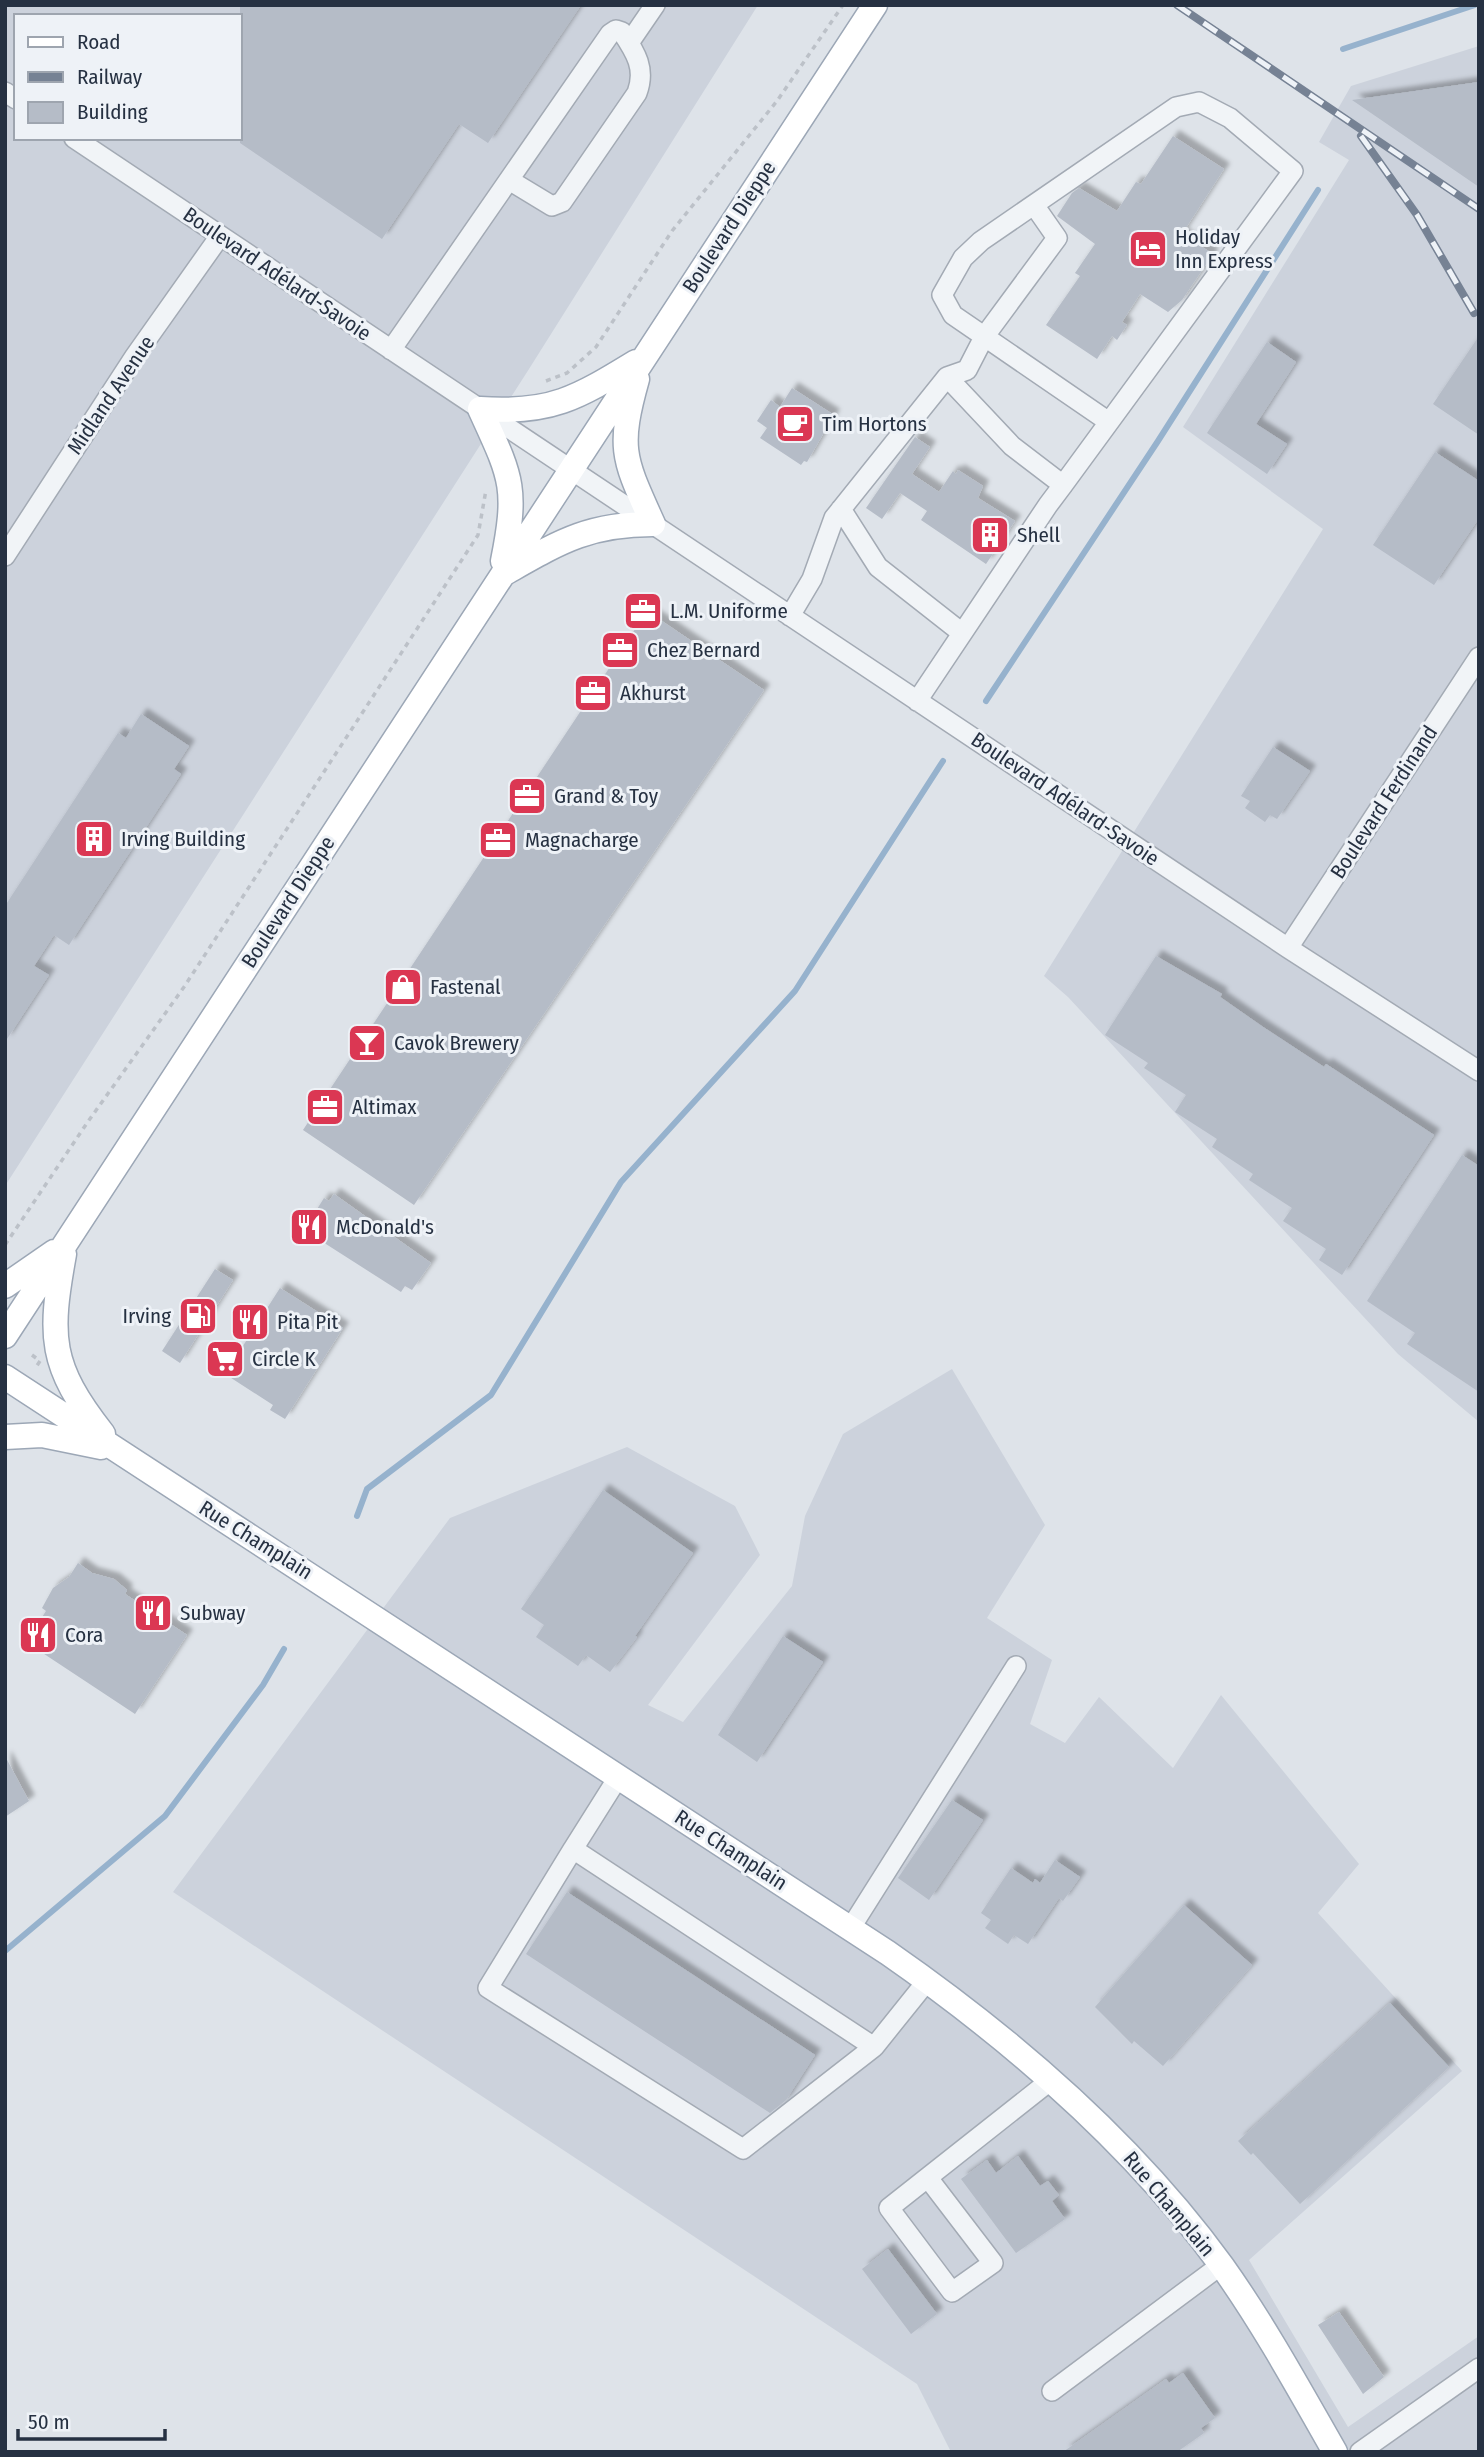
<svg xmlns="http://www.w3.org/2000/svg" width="1484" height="2457" viewBox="0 0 1484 2457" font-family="'Fira Sans Condensed',sans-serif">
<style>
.built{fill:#ccd2dc;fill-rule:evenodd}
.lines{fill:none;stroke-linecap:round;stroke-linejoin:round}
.stream{stroke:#96b2cd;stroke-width:6}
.building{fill:#b5bcc7;filter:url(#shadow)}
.minor-casing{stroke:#a3aab4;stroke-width:22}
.major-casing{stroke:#9ca7b6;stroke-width:27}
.path{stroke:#bcc1c8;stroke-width:3.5;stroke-dasharray:5 5;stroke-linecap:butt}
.minor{stroke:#f1f4f7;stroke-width:19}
.major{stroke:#fff;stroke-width:24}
.rail-casing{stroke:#768294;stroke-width:8}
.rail{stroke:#eef2f7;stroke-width:5;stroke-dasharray:16;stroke-linecap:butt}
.labels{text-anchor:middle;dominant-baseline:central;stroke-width:6;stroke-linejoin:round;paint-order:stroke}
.street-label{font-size:21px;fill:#263142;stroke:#eef2f7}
.poi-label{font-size:21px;fill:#263142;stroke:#eef2f7;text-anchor:start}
</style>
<defs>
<filter id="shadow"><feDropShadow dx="6" dy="-6" stdDeviation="2" flood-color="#0004"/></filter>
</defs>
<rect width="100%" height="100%" fill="#dee3e9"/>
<path class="built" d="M5 5H758L529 369 5 1186ZM16 16H240V138H16Z
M1479 46V1422L1398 1354 1068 997 1044 976 1323 529 1183 427 1349 160 1319 142 1351 86Z
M952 1369 1045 1525 987 1618 1052 1660 1030 1724 1065 1743 1099 1697 1173 1768 1221 1695 1359 1864 1318 1913 1462 2071 1249 2260 1348 2427 1479 2336V2452H951L917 2384 173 1892 450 1518 627 1447 735 1506 760 1555 648 1705 683 1722 792 1586 805 1516 843 1434Z"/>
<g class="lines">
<path class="stream" d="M1343 49 1475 5
M986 701 1158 441 1318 190
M357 1516 367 1489 491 1395 621 1182 795 991 943 761
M5 1951 165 1816 263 1685 284 1649"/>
</g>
<path class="building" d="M240 5H581L488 143 459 124 382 239 240 143Z
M1479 82V187L1352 100Z
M1173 136 1224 169 1182 234 1213 254 1182 300 1168 312 1140 294 1122 322 1127 325 1117 340 1112 336 1097 359 1046 325 1080 276 1075 273 1095 244 1057 216 1072 193 1079 188 1117 211 1136 182 1141 184Z
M1479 336V435L1433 404Z
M1267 342 1296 362 1256 424 1287 444 1267 474 1207 433Z
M792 388 834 415 807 462 804 461 801 465 760 438 767 428 757 421 771 400 780 407Z
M915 437 930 447 912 474 939 492 953 471 956 474 958 470 983 486 978 498 1015 521 986 564 921 520 927 511 900 493 882 519 866 508Z
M1435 452 1479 481V518L1434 585 1373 545Z
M647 611 764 690 414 1205 303 1130Z
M141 714 189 746 174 769 181 774 69 945 54 935 34 966 49 975 5 1042V906L118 733 126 738Z
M1273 747 1310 771 1277 819 1270 815 1265 822 1245 808 1250 801 1241 796Z
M1156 956 1222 994 1220 997 1263 1027 1324 1067 1326 1064 1434 1135 1342 1275 1319 1260 1326 1249 1283 1221 1292 1208 1249 1180 1253 1174 1212 1147 1217 1139 1175 1112 1186 1095 1144 1068 1148 1063 1105 1035Z
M1462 1155 1479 1166V1392L1407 1344 1415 1333 1367 1301Z
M334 1194 431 1263 412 1290 405 1286 401 1292 304 1230 324 1198 329 1201Z
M215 1269 233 1280 180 1363 162 1351Z
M280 1288 343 1328 285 1419 270 1410 273 1405 225 1374Z
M603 1490 693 1553 635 1636 637 1637 610 1672 586 1655 578 1666 536 1637 544 1625 521 1609Z
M78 1563 92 1573 114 1579 127 1590 125 1594 187 1635 135 1714 26 1642 46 1611 42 1608 53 1588 69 1577Z
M783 1636 823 1662 757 1762 718 1735Z
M5 1756 29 1801 5 1817Z
M952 1800 983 1820 929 1900 898 1878Z
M1055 1860 1080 1877 1063 1901 1059 1898 1028 1944 1014 1935 1008 1944 985 1928 991 1920 981 1913 1011 1868 1033 1883 1035 1879 1040 1883Z
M567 1892 815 2055 786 2100 770 2113 526 1954Z
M1184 1905 1252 1965 1163 2066 1134 2041 1132 2044 1095 2007Z
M1390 2003 1449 2067 1300 2204 1253 2153 1251 2155 1238 2141Z
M1018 2156 1040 2186 1048 2181 1059 2195 1052 2201 1065 2219 1016 2253 961 2179 987 2160 996 2173Z
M888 2249 937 2314 911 2334 862 2269Z
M1339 2312 1384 2377 1363 2394 1318 2325Z
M1183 2373 1215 2418 1201 2428 1204 2433 1177 2452H1063L1166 2379 1169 2383Z"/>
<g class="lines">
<g class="minor-casing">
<path id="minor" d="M629 43 655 5
M5 92 16 99
M74 138 1288 948 1479 1071
M391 350 610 34 616 30 622 32C636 53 646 69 637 93L562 202 552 206 509 180
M947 377 1012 446 1063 485
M841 509 878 567 962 633
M5 556 135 356 220 236
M790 616 812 579 834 518 947 377 967 370 984 337 1057 238 1034 205
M917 701 1048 505 1063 485 1293 171 1230 118 1199 102 1176 107 981 241 963 258 942 295 953 315 1109 422
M1288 948 1479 657
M619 1776 573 1849 874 2047 927 1981
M573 1849 488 1988 743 2149 874 2047
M850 1929 1016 1666
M928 2178 993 2263 952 2292 889 2208 1051 2080
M1052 2391 1221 2265
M1360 2452 1479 2368"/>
</g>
<g class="major-casing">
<path id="major" d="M503 561C518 486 511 477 480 409 551 414 577 398 636 362
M503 574C558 543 587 524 653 524 624 459 617 450 637 379
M64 1254C49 1337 49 1365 103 1434
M5 1286 54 1252
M5 1336 875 5
M5 1377 888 1953C1013 2040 1132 2142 1222 2266 1264 2325 1299 2389 1335 2452
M5 1437 42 1435 101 1447"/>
</g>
<path class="path" d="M546 381 567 373 596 347 672 231 777 101 843 5
M5 1245 87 1123 184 987 478 535 486 490
M32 1355 40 1361 36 1367"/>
<use href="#minor" class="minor"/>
<use href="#major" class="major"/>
<g class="rail-casing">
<path id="rail" d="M1177 5 1479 209
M1361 136 1417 215 1474 313"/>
</g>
<use href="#rail" class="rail"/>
</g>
<defs>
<g id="hotel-square" transform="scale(2.0125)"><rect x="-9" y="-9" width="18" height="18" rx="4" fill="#db3753" stroke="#eef2f7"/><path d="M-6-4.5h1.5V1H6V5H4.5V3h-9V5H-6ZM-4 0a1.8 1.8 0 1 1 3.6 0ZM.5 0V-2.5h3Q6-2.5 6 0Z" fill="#fff"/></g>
<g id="cafe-square" transform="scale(2.0125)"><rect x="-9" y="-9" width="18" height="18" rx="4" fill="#db3753" stroke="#eef2f7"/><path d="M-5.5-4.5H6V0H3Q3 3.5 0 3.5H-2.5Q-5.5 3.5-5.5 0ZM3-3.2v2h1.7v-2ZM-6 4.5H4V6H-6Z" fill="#fff"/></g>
<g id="building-square" transform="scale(2.0125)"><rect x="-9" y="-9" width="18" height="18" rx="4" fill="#db3753" stroke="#eef2f7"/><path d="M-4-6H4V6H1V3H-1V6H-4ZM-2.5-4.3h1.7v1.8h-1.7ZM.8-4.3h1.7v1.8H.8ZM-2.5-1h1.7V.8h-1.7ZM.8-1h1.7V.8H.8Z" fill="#fff"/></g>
<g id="office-square" transform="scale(2.0125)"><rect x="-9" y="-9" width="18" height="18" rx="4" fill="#db3753" stroke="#eef2f7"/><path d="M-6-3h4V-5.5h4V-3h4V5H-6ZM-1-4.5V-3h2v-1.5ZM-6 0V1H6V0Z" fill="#fff"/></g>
<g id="shop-square" transform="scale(2.0125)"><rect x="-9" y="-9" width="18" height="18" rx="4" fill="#db3753" stroke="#eef2f7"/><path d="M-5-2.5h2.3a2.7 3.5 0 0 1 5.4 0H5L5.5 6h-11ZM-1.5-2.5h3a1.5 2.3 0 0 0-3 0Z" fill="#fff"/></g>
<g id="bar-square" transform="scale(2.0125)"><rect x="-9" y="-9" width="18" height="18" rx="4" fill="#db3753" stroke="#eef2f7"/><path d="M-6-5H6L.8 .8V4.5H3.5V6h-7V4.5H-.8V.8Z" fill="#fff"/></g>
<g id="restaurant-square" transform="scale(2.0125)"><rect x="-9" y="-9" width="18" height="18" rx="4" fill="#db3753" stroke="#eef2f7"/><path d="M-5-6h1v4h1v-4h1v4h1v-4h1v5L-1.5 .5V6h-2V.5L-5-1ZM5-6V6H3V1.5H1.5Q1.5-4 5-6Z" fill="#fff"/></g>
<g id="fuel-square" transform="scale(2.0125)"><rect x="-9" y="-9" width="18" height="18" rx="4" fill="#db3753" stroke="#eef2f7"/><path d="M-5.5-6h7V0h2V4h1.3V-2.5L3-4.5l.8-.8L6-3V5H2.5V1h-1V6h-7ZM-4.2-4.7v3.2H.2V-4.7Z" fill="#fff"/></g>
<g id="supermarket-square" transform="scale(2.0125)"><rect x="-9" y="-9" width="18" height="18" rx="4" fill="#db3753" stroke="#eef2f7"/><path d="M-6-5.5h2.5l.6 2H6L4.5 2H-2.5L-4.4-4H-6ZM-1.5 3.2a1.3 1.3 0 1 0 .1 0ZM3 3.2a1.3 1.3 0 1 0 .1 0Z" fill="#fff"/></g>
</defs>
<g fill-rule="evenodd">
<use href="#hotel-square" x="1148" y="249"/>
<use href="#cafe-square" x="795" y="424"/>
<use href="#building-square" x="990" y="535"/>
<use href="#office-square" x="643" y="611"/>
<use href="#office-square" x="620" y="650"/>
<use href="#office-square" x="593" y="693"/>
<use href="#office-square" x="527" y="796"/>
<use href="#building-square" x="94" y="839"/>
<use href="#office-square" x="498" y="840"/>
<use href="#shop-square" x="403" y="987"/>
<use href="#bar-square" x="367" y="1043"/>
<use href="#office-square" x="325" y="1107"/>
<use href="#restaurant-square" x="309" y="1227"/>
<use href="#fuel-square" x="198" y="1316"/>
<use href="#restaurant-square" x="250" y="1322"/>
<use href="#supermarket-square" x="225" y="1359"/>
<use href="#restaurant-square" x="153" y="1613"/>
<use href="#restaurant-square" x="38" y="1635"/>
</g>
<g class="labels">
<g class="street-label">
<text transform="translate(729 227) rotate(-57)">Boulevard Dieppe</text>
<text transform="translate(277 274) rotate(34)">Boulevard Adélard-Savoie</text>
<text transform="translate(111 395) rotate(-56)">Midland Avenue</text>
<text transform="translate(1065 799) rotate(34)">Boulevard Adélard-Savoie</text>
<text transform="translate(1384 802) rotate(-57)">Boulevard Ferdinand</text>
<text transform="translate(288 902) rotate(-57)">Boulevard Dieppe</text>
<text transform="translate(256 1540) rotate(32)">Rue Champlain</text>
<text transform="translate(731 1850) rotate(33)">Rue Champlain</text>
<text transform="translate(1169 2204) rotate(50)">Rue Champlain</text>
</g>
<g class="poi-label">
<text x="1175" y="237">Holiday<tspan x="1175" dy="24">Inn Express</tspan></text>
<text x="822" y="424">Tim Hortons</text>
<text x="1017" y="535">Shell</text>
<text x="670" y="611">L.M. Uniforme</text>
<text x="647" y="650">Chez Bernard</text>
<text x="620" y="693">Akhurst</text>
<text x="554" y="796">Grand &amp; Toy</text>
<text x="121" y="839">Irving Building</text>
<text x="525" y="840">Magnacharge</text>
<text x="430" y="987">Fastenal</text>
<text x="394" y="1043">Cavok Brewery</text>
<text x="352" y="1107">Altimax</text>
<text x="336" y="1227">McDonald's</text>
<text x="171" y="1316" text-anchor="end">Irving</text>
<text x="277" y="1322">Pita Pit</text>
<text x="252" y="1359">Circle K</text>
<text x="180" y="1613">Subway</text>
<text x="65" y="1635">Cora</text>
</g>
</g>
<rect width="1484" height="2457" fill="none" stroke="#263142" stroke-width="14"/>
<rect x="14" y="14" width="228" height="126" fill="#eef2f7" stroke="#9ea5af" stroke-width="2"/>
<rect x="28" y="37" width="35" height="10" fill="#ffffff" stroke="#9ea5af" stroke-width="2"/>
<text x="77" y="49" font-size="21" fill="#263142">Road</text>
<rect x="28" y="72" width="35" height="10" fill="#768294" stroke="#9ea5af" stroke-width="2"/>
<text x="77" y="84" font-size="21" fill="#263142">Railway</text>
<rect x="28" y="102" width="35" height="21" fill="#b5bcc7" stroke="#9ea5af" stroke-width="2"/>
<text x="77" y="119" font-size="21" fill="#263142">Building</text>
<path d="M18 2429v10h147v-10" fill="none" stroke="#263142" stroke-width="3.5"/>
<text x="28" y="2429" font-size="21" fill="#263142" stroke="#eef2f7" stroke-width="5" paint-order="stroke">50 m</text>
</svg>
